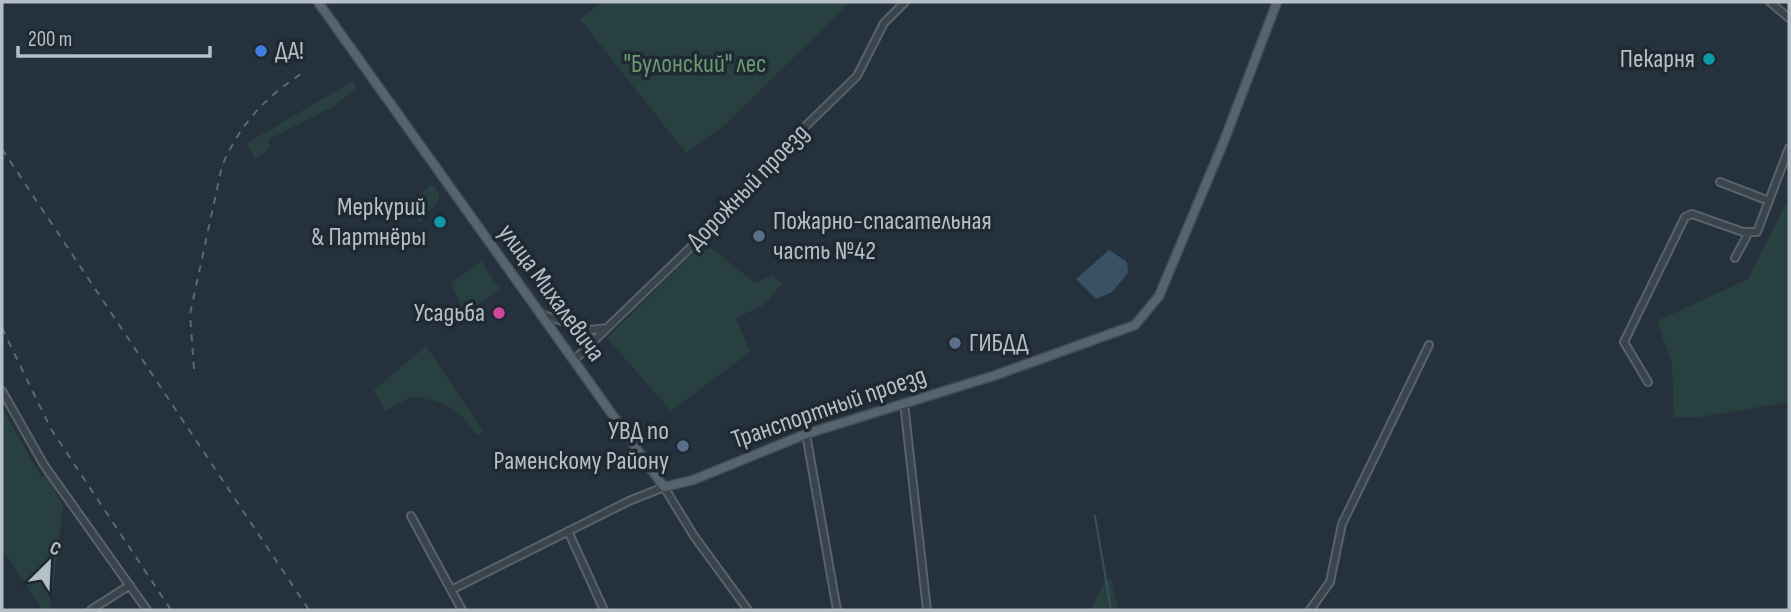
<svg xmlns="http://www.w3.org/2000/svg" width="1791" height="612" viewBox="0 0 1791 612" font-family="'Sofia Sans Condensed',sans-serif">
<style>
.green{fill:#28403f}
.water{fill:#395064}
.lines{fill:none;stroke-linecap:round;stroke-linejoin:round}
.stream{stroke:#395064;stroke-width:2}
.minor-casing{stroke:#57626b;stroke-width:10}
.major-casing{stroke:#424d56;stroke-width:11}
.minor{stroke:#39444d;stroke-width:6}
.major{stroke:#57636d;stroke-width:8}
.rail{stroke:#5b6874;stroke-width:2;stroke-dasharray:7 7;stroke-linecap:butt}
.shop-dot{fill:#3f7fe0;stroke:#1e2932;stroke-width:2.5}
.culture-dot{fill:#0f9aa8;stroke:#1e2932;stroke-width:2.5}
.service-dot{fill:#5c6f8a;stroke:#1e2932;stroke-width:2.5}
.hotel-dot{fill:#d1479c;stroke:#1e2932;stroke-width:2.5}
.labels{text-anchor:middle;dominant-baseline:central;stroke-width:7;stroke-linejoin:round;paint-order:stroke}
.poi-label{font-size:26px;fill:#b5bfc8;stroke:#1e2932;text-anchor:end}
.park-label{font-size:26px;fill:#6c9971;stroke:#1e2932}
.street-label{font-size:26px;fill:#b5bfc8;stroke:#1e2932}
</style>
<rect width="100%" height="100%" fill="#25323d"/>
<path class="green" d="M603 2H850L725 125 686 153 580 19Z
M353 81 357 88 334 106 268 140 271 147 255 160 247 143Z
M431 184 439 192V200L419 223 410 205Z
M1789 198V402L1699 417H1674L1672 365 1657 321 1748 279Z
M704 242 755 283 772 275 782 283 765 304 736 318 750 352 671 411 607 338Z
M481 261 500 290 443 329 445 315 461 306 451 283Z
M426 346 483 431 477 435C457 406 446 403 413 396L385 411 374 390Z
M2 408 41 477 46 475 63 505 50 610H42L2 548Z
M1106 580H1112L1118 610H1090Z"/>
<path class="water" d="M1109 250 1127 262 1128 273 1112 292 1096 299 1076 279Z"/>
<g class="lines">
<path class="stream" d="M1095 516 1111 610"/>
<g class="minor-casing">
<path id="minor" d="M1770 2 1789 18
M1720 182 1769 201
M1735 258 1749 232
M540 314 591 330 607 328
M574 360 720 219 777 154 857 76 884 23 905 2
M1648 382 1624 342 1685 217 1692 214 1743 232H1757L1789 148
M2 391 44 465 147 610
M904 403 927 610
M806 434 837 610
M411 516 462 610
M568 531 604 610
M451 590 629 501 664 487 694 536 748 610
M91 610 130 585
M1310 610 1330 582 1342 524 1429 345"/>
</g>
<g class="major-casing">
<path id="major" d="M318 2 664 487 693 480 806 434 996 375 1135 325 1159 296 1224 141 1277 2"/>
</g>
<use href="#minor" class="minor"/>
<use href="#major" class="major"/>
<path class="rail" d="M2 149 309 610
M2 328 51 429 171 610
M194 369 190 314 222 166C240 124 266 96 304 72"/>
</g>
<circle class="shop-dot" cx="261" cy="51" r="7"/>
<g class="culture-dot">
<circle cx="1709" cy="59" r="7"/>
<circle cx="440" cy="222" r="7"/>
</g>
<g class="service-dot">
<circle cx="759" cy="236" r="7"/>
<circle cx="955" cy="343" r="7"/>
<circle cx="683" cy="446" r="7"/>
</g>
<circle class="hotel-dot" cx="499" cy="313" r="7"/>
<g class="labels">
<g class="poi-label">
<text x="275" y="51" text-anchor="start">ДА!</text>
<text x="1695" y="59">Пекарня</text>
<text x="426" y="207">Меркурий<tspan x="426" dy="30">&amp; Партнёры</tspan></text>
<text x="773" y="221" text-anchor="start">Пожарно-спасательная<tspan x="773" dy="30">часть №42</tspan></text>
<text x="485" y="313">Усадьба</text>
<text x="969" y="343" text-anchor="start">ГИБДД</text>
<text x="669" y="431">УВД по<tspan x="669" dy="30">Раменскому Району</tspan></text>
</g>
<g class="park-label">
<text x="695" y="64">"Булонский" лес</text>
</g>
<g class="street-label">
<text transform="translate(748 187) rotate(-46)">Дорожный проезд</text>
<text transform="translate(551 293) rotate(54)">улица Михалевича</text>
<text transform="translate(829 408) rotate(-19)">Транспортный проезд</text>
</g>
</g>
<rect width="1791" height="612" fill="none" stroke="#b5bfc8" stroke-width="7"/>
<g transform="translate(49 563) rotate(24)" stroke="#1e2932" stroke-width="5" paint-order="stroke">
<path d="M0-5L12 26L0 18L-12 26Z" fill="#b5bfc8"/>
<text y="-10" font-size="19" font-weight="bold" text-anchor="middle" fill="#b5bfc8">С</text>
</g>
<path d="M18 46v10h192v-10" fill="none" stroke="#b5bfc8" stroke-width="3.5"/>
<text x="28" y="46" font-size="21" fill="#b5bfc8" stroke="#1e2932" stroke-width="5" paint-order="stroke">200 m</text>
</svg>
